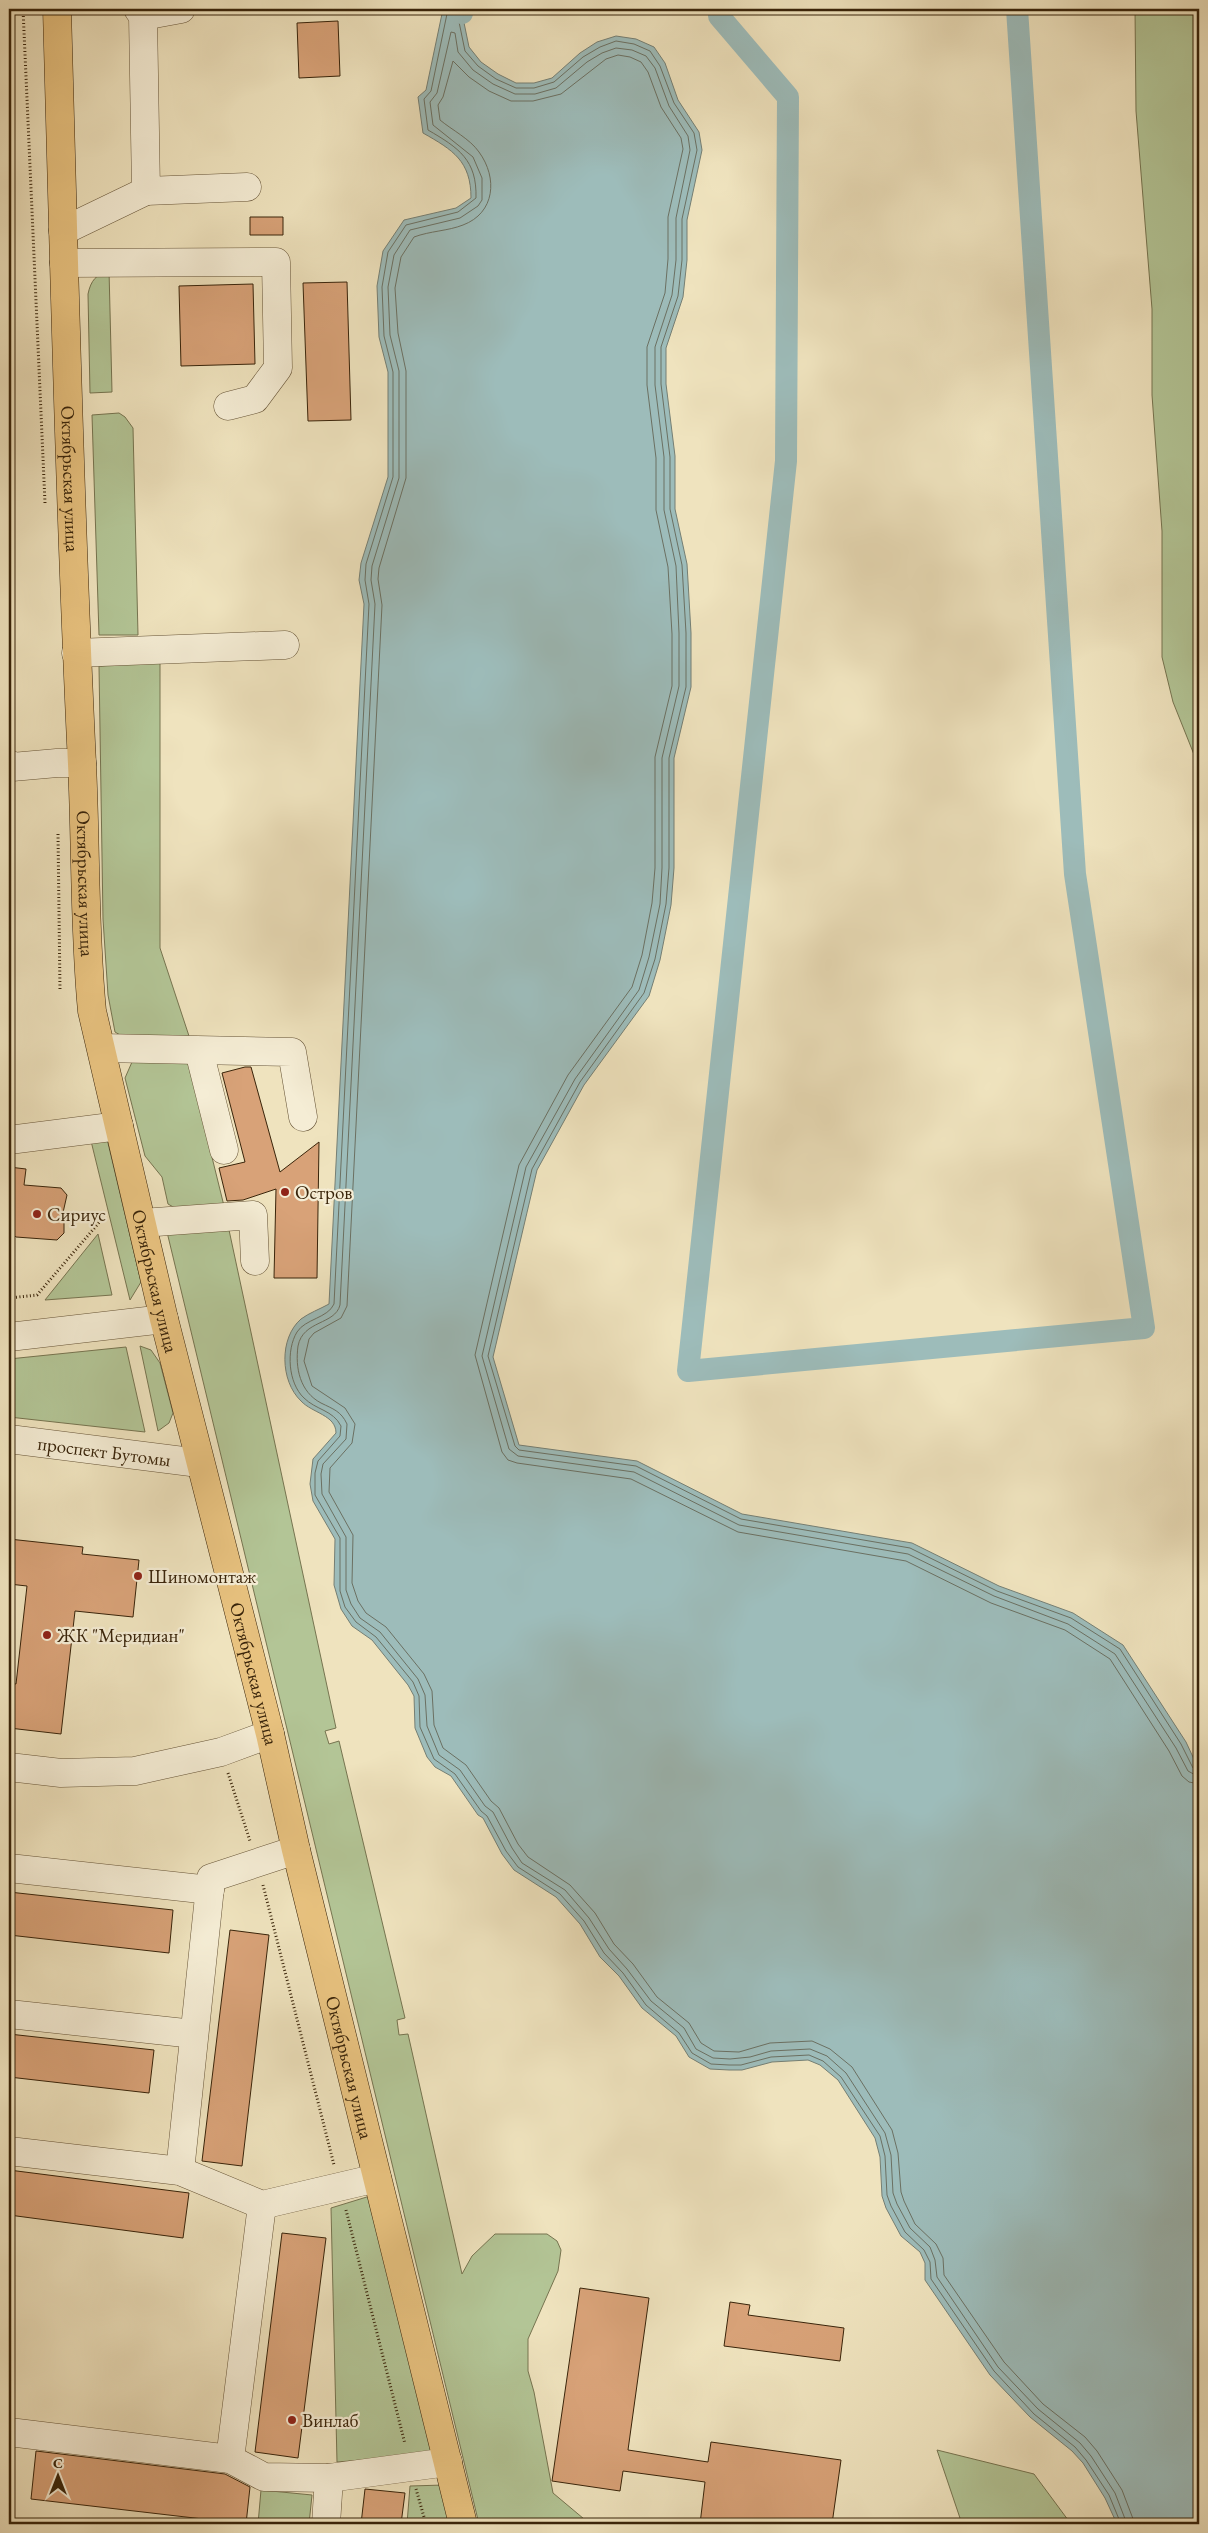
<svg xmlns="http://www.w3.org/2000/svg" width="1208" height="2533" viewBox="0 0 1208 2533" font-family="'EB Garamond',serif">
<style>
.green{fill:#b3c596;stroke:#767450}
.water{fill:#9dbcba;stroke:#757f74}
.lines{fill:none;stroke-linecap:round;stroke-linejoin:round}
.shore{stroke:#6b7062;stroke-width:1}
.canal{stroke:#9dbcba;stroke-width:22}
.building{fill:#d8a278;stroke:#39240a}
.minor-casing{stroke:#665437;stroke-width:29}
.major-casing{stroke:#39240a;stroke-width:29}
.path{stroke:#39240a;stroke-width:3;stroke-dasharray:1 2.5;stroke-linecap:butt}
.minor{stroke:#f5edd5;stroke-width:28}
.major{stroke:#e8c27f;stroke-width:28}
.poi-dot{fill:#8f2418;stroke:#f5edd5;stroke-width:2}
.labels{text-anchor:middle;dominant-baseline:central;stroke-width:4.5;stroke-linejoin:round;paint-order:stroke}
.street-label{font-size:19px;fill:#39240a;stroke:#f5edd5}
.poi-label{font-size:19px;fill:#39240a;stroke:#f5edd5;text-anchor:start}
</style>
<rect width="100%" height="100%" fill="#efe3be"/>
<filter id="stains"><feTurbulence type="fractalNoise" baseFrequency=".004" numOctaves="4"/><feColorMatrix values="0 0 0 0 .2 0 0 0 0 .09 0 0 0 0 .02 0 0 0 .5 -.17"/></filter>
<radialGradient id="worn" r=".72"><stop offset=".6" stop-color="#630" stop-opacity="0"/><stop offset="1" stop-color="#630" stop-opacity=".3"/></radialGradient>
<path class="green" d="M1135 9H1199V767L1173 702 1162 657V531L1152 395V309L1136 111Z
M109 270 112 392 90 393 88 294C91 280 96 275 109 270Z
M119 413 125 417 133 428 138 635H99L92 415Z
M160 662V948L189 1036 127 1039 115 1032 108 995 103 919 99 666Z
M188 1060 225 1210 184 1213 168 1204 162 1177 145 1156 125 1078 132 1062Z
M107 1139 141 1282 130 1300 91 1141Z
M229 1230 336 1728 325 1731 329 1744 339 1741 405 2018 397 2020 399 2035 408 2034 462 2274 472 2256 495 2234H547L557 2241 561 2250 558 2271 528 2339V2371L534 2392 553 2493 590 2524H479L167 1232Z
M98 1234 112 1295 45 1300Z
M140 1346 151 1350 160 1363 173 1413 169 1423 158 1431Z
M126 1347 145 1432 9 1417V1359Z
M370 2196 437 2454 337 2462 331 2208Z
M937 2450 1034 2474 1071 2524H962Z
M444 2485 454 2524H407L410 2486Z
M261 2490 312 2495 309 2524H258Z"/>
<path class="water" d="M443 9H455L462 13 469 47 481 62 498 74 516 83H534L552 78 580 53 597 42 616 36 636 39 654 47 665 63 678 100 699 132 702 150 687 220V260L683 297 666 348V384L675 456V509L687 564 691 633V687L674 758V868L671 905 660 960 649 996 584 1085 537 1170 493 1357 519 1445 637 1461 742 1514 912 1543 999 1586 1073 1613 1123 1645 1186 1742 1199 1770V2524H1117L1105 2498 1083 2463 1072 2451 1030 2417 990 2375 925 2280V2263L920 2252 901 2236 886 2208 882 2196 880 2157 875 2138 838 2080 820 2065 808 2060 772 2062 742 2070H729L710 2069 689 2057 676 2036 642 2008 619 1976 600 1957 580 1924 556 1897 514 1870 502 1854 483 1818 478 1815 451 1776 435 1767 427 1757 415 1728 414 1696 408 1685 372 1640 352 1626 341 1609 334 1585 335 1539 313 1501 310 1484 313 1459 336 1433C336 1415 312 1413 301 1401 280 1381 279 1338 301 1319 309 1313 320 1309 329 1304L364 604 359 580 361 563 388 477V372L379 337 377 286 383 251 404 220 456 208 471 198C471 161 453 150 423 133L418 97 426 90Z"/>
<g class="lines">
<path class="shore" d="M448 9 431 91 424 99 428 130C459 148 477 160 476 198L458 212 406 225 388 252 382 287 384 336 393 372V477L366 564 365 580 369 604 334 1304C328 1318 305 1319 297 1332 286 1350 288 1383 304 1398 316 1410 333 1410 341 1426L340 1436 318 1461 315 1473V1495L340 1538V1591L345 1607 356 1622 376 1637 413 1682 419 1696 420 1727 434 1759 455 1774 481 1811 487 1816 506 1851 518 1867 560 1894 584 1921 604 1953 623 1973 646 2005 679 2033 692 2053 711 2064 729 2065H741L771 2057 809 2055 823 2061 841 2077 880 2136 885 2156 887 2195 891 2206 905 2232 924 2250 930 2262 931 2279 994 2371 1034 2414 1075 2447 1086 2460 1109 2495 1121 2524
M454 9 458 17 465 51 478 66 496 79 516 88H534L554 82 583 57 600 47 616 41 634 44 650 51 660 66 674 103 694 133 697 150 682 219V260L678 296 661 347V384L670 457V509L682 565 686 633V687L669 758V868L666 904 655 959 644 993 580 1082 532 1169 488 1356 515 1446 519 1450 636 1466 741 1519 910 1548 997 1591 1071 1618 1120 1649 1181 1744 1193 1768 1199 1770
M1127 2524 1115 2493 1091 2456 1080 2443 1038 2409 998 2367 937 2277 935 2260 930 2247 910 2228 897 2204 893 2193 891 2155 885 2133 846 2073 827 2056 810 2049 771 2051 750 2057 730 2059 713 2058 696 2049 684 2028 651 2001 627 1969 609 1949 589 1918 565 1890 522 1863 512 1848 493 1812 485 1806 460 1770 439 1755 427 1726 425 1695 418 1679 380 1632 360 1618 351 1604 346 1590V1537L322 1494 321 1474 323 1464 346 1439 347 1424C341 1411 333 1409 321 1403 300 1392 295 1368 298 1346 303 1320 335 1325 340 1305L375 604 371 580 372 566 399 478V371L390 335 388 287 394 255 410 230 460 218 478 206 482 200V178L473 157 433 125 430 102 437 93 451 32 455 33 458 52 473 70 493 84 515 94H535L556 88 587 62 602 53 616 48 632 50 646 56 655 68 669 106 688 136 690 150 676 218V260L672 295 655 347V385L664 457V510L676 566 679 633V686L662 758V868L660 904 649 957 639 990 575 1079 526 1167 482 1356 509 1449 518 1456 634 1472 739 1525 908 1554 994 1596 1068 1624 1115 1654 1176 1748 1188 1771 1199 1777
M1135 2524 1122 2490 1097 2451 1085 2437 1043 2404 1004 2362 944 2275 943 2258 936 2244 915 2224 904 2201 901 2192 898 2153 892 2130 852 2067 830 2049 812 2041 770 2043 739 2052 714 2051 701 2043 689 2023 657 1997 633 1964 614 1944 595 1913 570 1885 528 1857 518 1844 499 1808 491 1801 466 1765 443 1748 434 1725 432 1691 424 1674 386 1627 366 1613 358 1601 352 1583 353 1535 329 1492 330 1468 352 1443 355 1424 345 1408 312 1386 304 1361 309 1339 314 1333 341 1318 347 1306 382 605 378 579 379 568 406 478V371L398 333 395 288 401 257 414 237C430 231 448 231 463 225 495 213 498 178 479 152 470 139 452 130 440 120L438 105 443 97 453 61 469 77 489 91 511 101H533L561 94 606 59 618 55 630 57 641 62 648 72 661 107 681 138 683 149 668 217V259L665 293 647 347V385L656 458V510L668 567 672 634V686L655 757V868L652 903 642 955 632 987 568 1075 519 1165 475 1355 502 1452 508 1460 517 1463 631 1479 738 1532 906 1561 991 1603 1065 1630 1110 1659 1169 1751 1182 1776 1189 1782 1199 1784"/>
<path class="canal" d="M462 13 463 9
M719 16 788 97 786 461 688 1371 1144 1328 1075 874 1017 9"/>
</g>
<path class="building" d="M338 21 340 76 299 78 297 23Z
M250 217H283V235H250Z
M347 282 351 420 308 421 303 283Z
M253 284 255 364 181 366 179 286Z
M245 1067H251L280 1172 319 1142 317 1278H274L276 1189 243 1200 227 1201 219 1168 245 1162 222 1073Z
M9 1167 26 1169 24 1185 61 1188 67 1195 62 1217 64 1222V1233L57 1240 16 1237 9 1231Z
M9 1539 83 1547 82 1554 139 1560 133 1617 75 1611 61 1734 9 1728V1683L16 1684 27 1586 9 1584Z
M9 1892 173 1910 169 1953 9 1935Z
M230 1930 269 1935 242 2166 202 2161Z
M9 2034 154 2050 149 2093 9 2077Z
M9 2170 189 2193 183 2238 9 2215Z
M282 2233 326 2238 298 2458 255 2452Z
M580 2288 649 2298 628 2450 708 2462 711 2442 841 2460 832 2524H700L705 2482 623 2471 620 2491 552 2481Z
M730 2302 750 2305 748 2315 844 2328 840 2361 724 2346Z
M36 2451 225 2474 250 2487 246 2524 31 2499Z
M365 2489 405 2493 401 2524H361Z"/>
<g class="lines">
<g class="minor-casing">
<g id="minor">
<path d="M143 16 181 9"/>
<path d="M146 191 247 187"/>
<path d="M63 231 146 191 143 16 138 9"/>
<path d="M64 263 276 262 278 368 255 399 228 406"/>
<path d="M76 653 285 645"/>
<path d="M9 764 12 767 57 763H82"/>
<path d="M102 1048 292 1052 303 1117"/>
<path d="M199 1051 224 1150"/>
<path d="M9 1140 119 1126"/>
<path d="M142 1223 253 1215 255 1261"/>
<path d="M9 1337 164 1319"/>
<path id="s1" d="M9 1439 199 1463"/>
<path d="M9 1767 61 1773 135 1771 221 1752 270 1734"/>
<path d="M9 1868 210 1890"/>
<path d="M9 2014 194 2034"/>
<path d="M9 2151 180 2171 262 2205 377 2178"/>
<path d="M180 2171 211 1878 296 1850"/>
<path d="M9 2432 230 2459 264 2477 329 2478 448 2462"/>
<path d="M230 2459 262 2205"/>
<path d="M326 2524 329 2478"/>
</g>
</g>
<g class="major-casing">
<g id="major">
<path id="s2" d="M57 9C64 261 70 513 82 764 86 846 84 929 92 1011L164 1319 270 1734 296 1850 463 2524"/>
</g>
</g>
<path class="path" d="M23 9 45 503
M58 834 60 990
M9 1298 37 1295 103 1218
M228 1773 250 1841
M263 1885 334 2165
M346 2210 405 2444
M416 2489 426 2524"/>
<use href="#minor" class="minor"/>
<use href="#major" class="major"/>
</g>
<g class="poi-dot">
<circle cx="285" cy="1192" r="5"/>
<circle cx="37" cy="1214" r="5"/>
<circle cx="138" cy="1576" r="5"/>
<circle cx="47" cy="1635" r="5"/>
<circle cx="292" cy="2420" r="5"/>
</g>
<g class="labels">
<g class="street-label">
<text stroke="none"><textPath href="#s2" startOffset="470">Октябрьская улица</textPath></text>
<text stroke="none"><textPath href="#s2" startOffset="875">Октябрьская улица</textPath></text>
<text stroke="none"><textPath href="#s2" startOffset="1280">Октябрьская улица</textPath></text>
<text stroke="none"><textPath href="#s1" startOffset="96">проспект Бутомы</textPath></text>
<text stroke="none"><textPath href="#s2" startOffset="1685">Октябрьская улица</textPath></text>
<text stroke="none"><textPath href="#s2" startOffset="2090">Октябрьская улица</textPath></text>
</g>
<g class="poi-label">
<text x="295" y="1192">Остров</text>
<text x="47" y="1214">Сириус</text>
<text x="148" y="1576">Шиномонтаж</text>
<text x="57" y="1635">ЖК "Меридиан"</text>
<text x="302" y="2420">Винлаб</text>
</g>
</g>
<rect width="1208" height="2533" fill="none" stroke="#efe3be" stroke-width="30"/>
<rect x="10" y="10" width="1188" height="2513" fill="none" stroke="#39240a" stroke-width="2.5"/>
<rect x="15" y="15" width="1178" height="2503" fill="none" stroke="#39240a"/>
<g transform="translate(58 2476)" stroke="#f5edd5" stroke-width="4" paint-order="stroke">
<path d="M0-4L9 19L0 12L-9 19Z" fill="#39240a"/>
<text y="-8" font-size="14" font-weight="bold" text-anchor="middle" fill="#39240a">С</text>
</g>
<rect width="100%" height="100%" filter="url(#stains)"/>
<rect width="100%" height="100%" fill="url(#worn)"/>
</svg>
